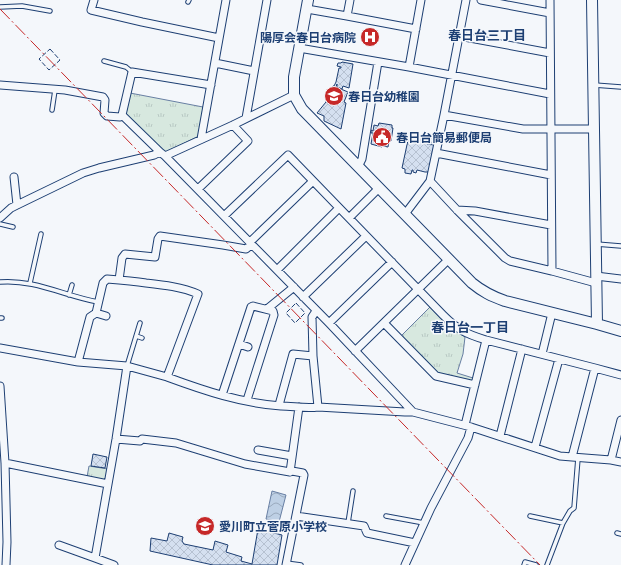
<svg xmlns="http://www.w3.org/2000/svg" width="621" height="565" viewBox="0 0 621 565" font-family="Ubuntu,'Noto Sans JP',sans-serif">
<style>
.grass{fill:url(#grass-tufts);stroke:#687fa3}
.water{fill:url(#water-waves);stroke:#687fa3}
.building{fill:url(#building-cross-hatch);stroke:#1d3f73}
.lines{fill:none;stroke-linecap:round;stroke-linejoin:round}
.lane-casing{stroke:#1d3f73;stroke-width:5.5}
.street-casing{stroke:#1d3f73;stroke-width:9}
.secondary-casing{stroke:#1d3f73;stroke-width:12}
.lane{stroke:#f4f7fb;stroke-width:3.5}
.street{stroke:#f4f7fb;stroke-width:7}
.secondary{stroke:#f4f7fb;stroke-width:10}
.fence{stroke:#1d3f73;stroke-width:1;stroke-dasharray:5 2;stroke-linecap:butt}
.power{stroke:#c62828;stroke-width:1;stroke-dasharray:14 3 2 3;stroke-linecap:butt}
.labels{text-anchor:middle;dominant-baseline:central;stroke-width:3;stroke-linejoin:round;paint-order:stroke}
.poi-label{font-size:12px;font-weight:bold;fill:#1d3f73;stroke:#f4f7fb;text-anchor:start}
.neighbourhood-label{font-size:13px;font-weight:bold;fill:#1d3f73;stroke:#f4f7fb}
</style>
<defs>
<pattern id="grass-tufts" width="24" height="20" patternUnits="userSpaceOnUse"><rect width="24" height="20" fill="#d7e8df"/><path d="M3 7l-1-3M5 7V3M7 7l1-3M15 17l-1-3M17 17v-4M19 17l1-3" fill="none" stroke="#b8c8c3"/></pattern>
<pattern id="water-waves" width="16" height="10" patternUnits="userSpaceOnUse"><rect width="16" height="10" fill="#bed0e5"/><path d="M0 5q4-4 8 0t8 0" fill="none" stroke="#9aaabe"/></pattern>
<pattern id="building-cross-hatch" width="8" height="8" patternUnits="userSpaceOnUse"><rect width="8" height="8" fill="#d5e0f0"/><path d="M0 0l8 8M0 8l8-8" fill="none" stroke="#b6c1d1"/></pattern>
</defs>
<rect width="100%" height="100%" fill="#f4f7fb"/>
<path class="grass" d="M130 93 203 107 199 136 164 153 126 114Z
M430 307 449 327 465 337 463 354 457 373 473 378 472 382 437 373 401 336Z
M89 466 108 469 107 479 104 481 87 477Z"/>
<path class="water" d="M272 491 286 495 279 522 266 519Z"/>
<path class="building" d="M342 62 353 64 349 88 343 86 342 89 337 87V84L336 87 348 92 344 102 346 103 341 129 324 121V116L317 113 326 102 333 86H334L336 82 339 68H341V67L337 66 338 63H341Z
M379 123 392 125V128H393L391 141H389L388 147 383 146 382 147 371 144 373 133H371V130L373 131 374 125 378 126Z
M411 134 433 138 432 143 428 142 427 144 434 145 429 172H425L417 170 416 173 413 172V170H412L411 174 405 173V169L402 168 408 140 411 141 410 140Z
M93 454 107 457 105 468 91 466Z
M258 529 282 535 277 565H213L150 551 151 538 167 541 169 533 183 537 182 541 184 544 213 550 215 541 228 545 226 552 242 557 241 561 252 564Z"/>
<g class="lines">
<g class="lane-casing">
<path id="lane" d="M188 2 189 0
M0 7 22 6 50 11
M104 61 126 67 132 72
M594 85 621 87
M52 110 55 90
M0 224 13 227
M596 244 621 246
M0 282C34 279 65 296 98 302
M30 283 41 234
M69 295 72 285
M0 318H2
M136 336 142 338
M127 366 140 323
M386 516 424 523
M530 516 563 523
M348 523 353 491
M617 533 621 534
M286 563 301 565
M524 565 525 562 536 565
M547 565 563 523 570 511 574 508 578 458"/>
</g>
<g class="street-casing">
<path id="street" d="M94 0 91 10 142 22 219 38
M421 0 409 67 550 94
M481 0 550 13
M550 0 552 271 596 283
M307 9 347 16 350 0
M347 16 416 29
M459 36 550 53
M299 48 409 67
M215 63 254 71
M0 85 65 90 103 97 105 100 104 113 107 116 120 117 122 115
M444 115 523 129H594
M246 118 267 0
M201 139 226 0
M160 152 122 115 132 72 211 85
M436 153 551 175
M165 156 329 323 413 412 471 427 468 438 431 508 405 565
M358 167 362 159 378 62
M14 177 17 205
M430 181 457 210 505 258 510 261 552 271
M198 189 248 141 233 125
M457 210 475 211 551 225
M405 214 430 181 444 115 466 0
M224 216 288 155 443 315C458 330 466 334 486 340L595 368 572 457 560 456 471 427
M0 218 11 208 17 205 83 173 99 168 154 155 160 152 165 156 233 125 294 95
M349 218 379 188
M250 242 313 181
M277 270 339 208
M596 276 621 279
M119 280 122 258 125 254 155 257 158 239 160 236 223 245 246 249 252 244
M303 297 366 236
M267 309 294 287
M96 313 106 316
M329 323 392 262
M384 323 436 376 475 385
M239 344 248 347
M0 348 78 362 127 366 167 377 198 294C182 287 164 285 146 283 133 281 120 280 107 279L103 283 96 313 90 317 78 362
M355 351 449 259
M542 354 552 313
M595 368 621 375
M167 377C205 391 241 403 281 406 293 406 306 409 318 407L313 356 312 317 316 311
M0 386 5 463 108 484
M222 395 251 307 253 306 273 311 274 315 247 400
M279 405 293 354 313 356
M318 407 405 412H413
M465 425 486 340
M500 436 522 349
M116 439 140 441 142 439 176 443 245 464 290 472
M535 447 559 359
M258 450 292 456
M572 457 611 460 621 462
M611 460 621 420
M5 463 7 542 6 565
M296 516 364 526 367 533 415 543
M59 545 95 558
M114 565 95 558 116 439 127 366
M286 565 304 475 303 473 292 471 290 472 299 407"/>
</g>
<g class="secondary-casing">
<path id="secondary" d="M308 0 294 77V95L302 109 472 283C483 292 491 296 505 301L597 324 621 331
M592 0 597 324"/>
</g>
<use href="#lane" class="lane"/>
<use href="#street" class="street"/>
<use href="#secondary" class="secondary"/>
<path class="fence" d="M50 49 60 60 49 70 39 59Z
M296 303 305 313 295 323 286 313Z"/>
<path class="power" d="M0 9 540 565"/>
</g>
<defs>
<g id="hospital-disc" transform="scale(1)"><circle r="9.5" fill="#c62828" stroke="#f4f7fb"/><path d="M-5-5h3v3.5h4V-5h3V5h-3V1.5h-4V5h-3Z" fill="#fff"/></g>
<g id="school-disc" transform="scale(1)"><circle r="9.5" fill="#c62828" stroke="#f4f7fb"/><path d="M0-5L7-2L0 1L-7-2ZM-4 1L0 2.5L4 1V4Q0 6-4 4Z" fill="#fff"/></g>
<g id="civic-disc" transform="scale(1)"><circle r="9.5" fill="#c62828" stroke="#f4f7fb"/><path d="M-.6-6.5H3V-4.5H.6V-3L4-1V1h2V6H-6V1h2V-1L-.6-3ZM-1.2 2.5V6h2.4V2.5Z" fill="#fff"/></g>
</defs>
<g fill-rule="evenodd">
<use href="#hospital-disc" x="370" y="37"/>
<use href="#school-disc" x="334" y="96"/>
<use href="#civic-disc" x="382" y="137"/>
<use href="#school-disc" x="205" y="526"/>
</g>
<g class="labels">
<g class="poi-label">
<text x="356" y="37" text-anchor="end">陽厚会春日台病院</text>
<text x="348" y="96">春日台幼稚園</text>
<text x="396" y="137">春日台簡易郵便局</text>
<text x="219" y="526">愛川町立菅原小学校</text>
</g>
<g class="neighbourhood-label">
<text x="487" y="35">春日台三丁目</text>
<text x="470" y="327">春日台一丁目</text>
</g>
</g>
</svg>
